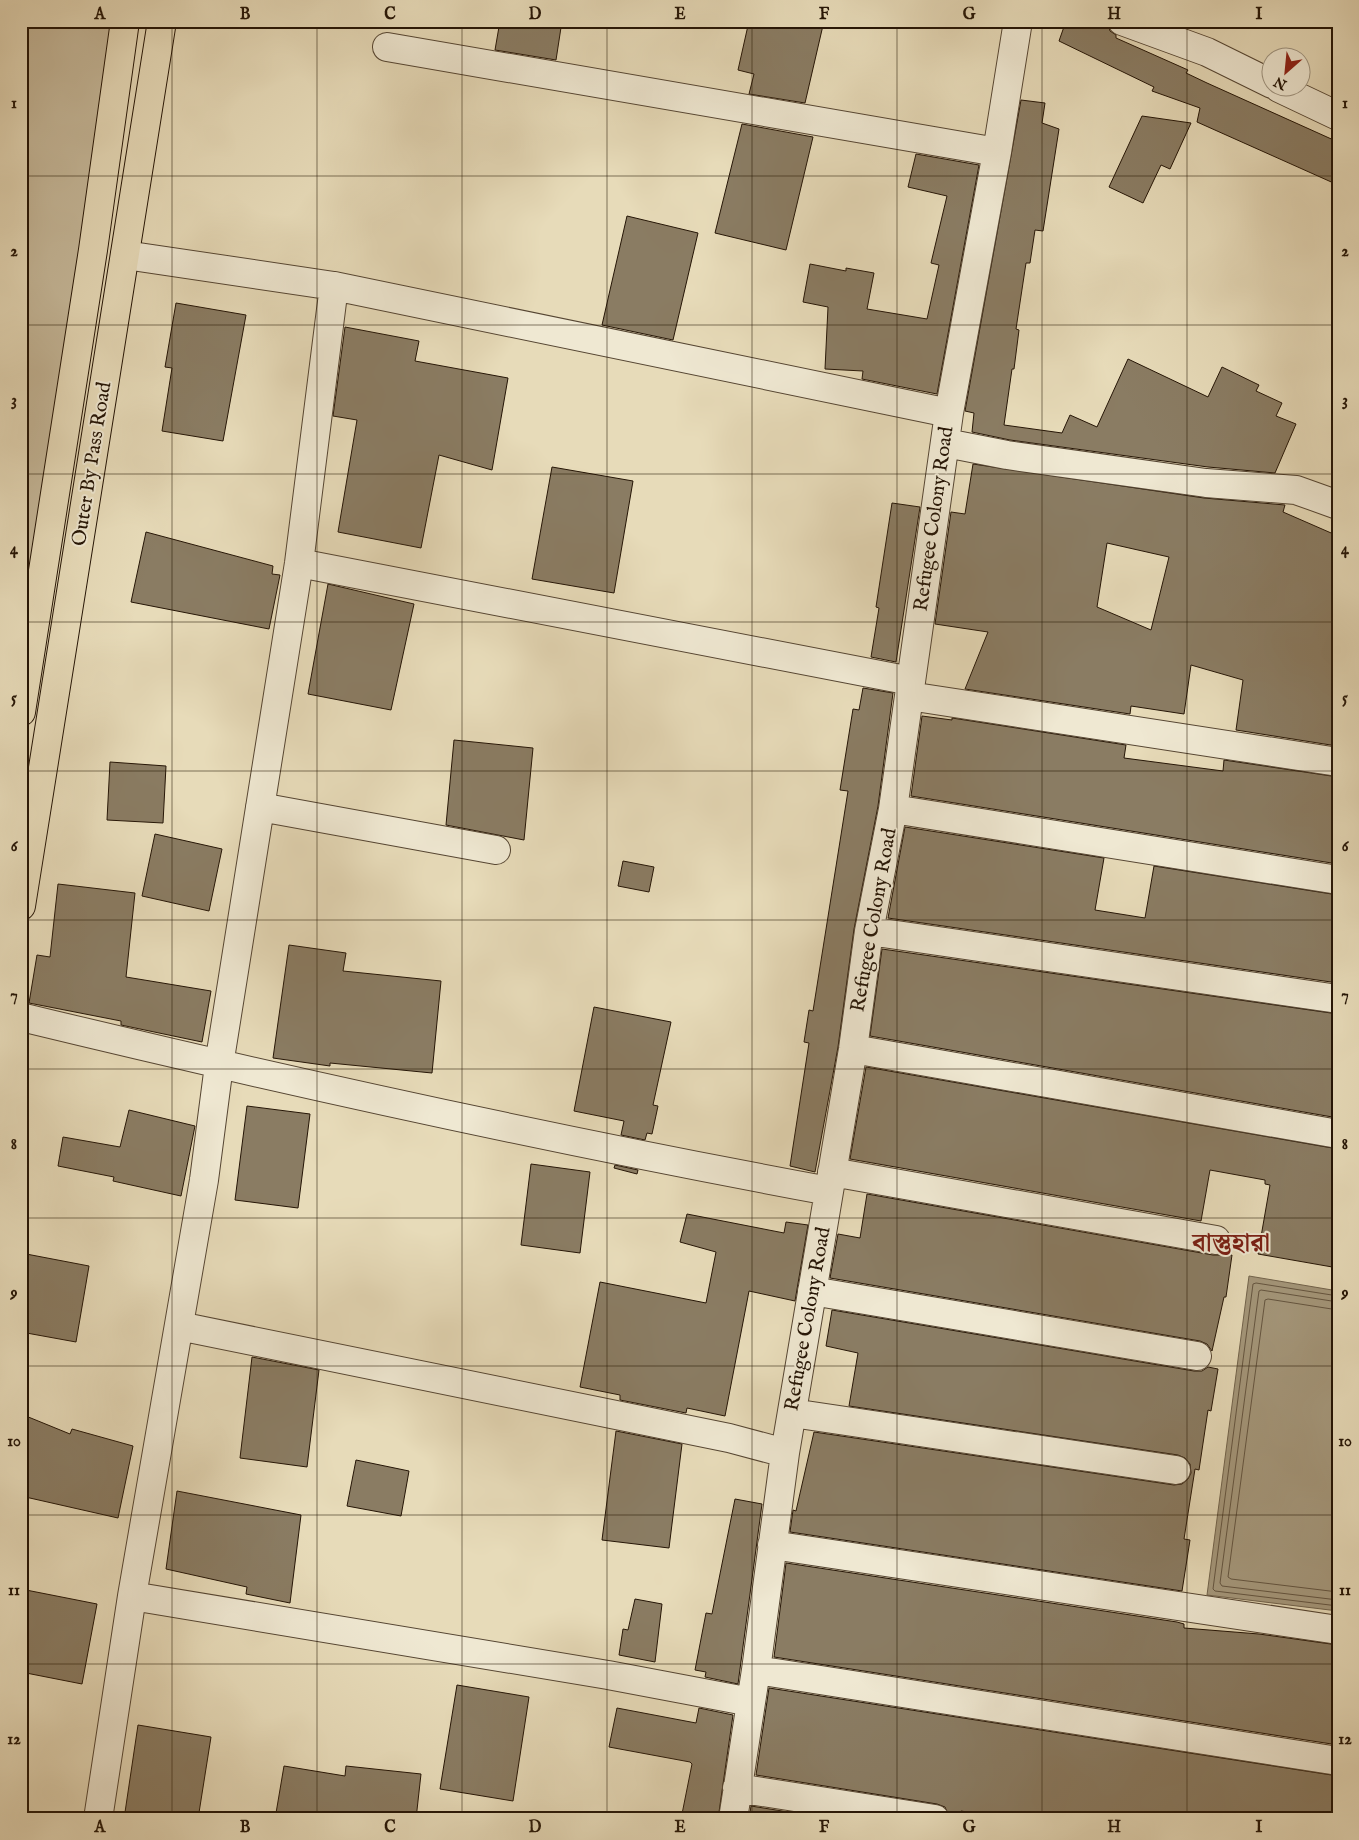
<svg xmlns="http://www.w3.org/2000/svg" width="1359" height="1840" viewBox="0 0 1359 1840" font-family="'IM FELL English','Noto Serif Bengali',serif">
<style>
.green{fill:#c6b99b;stroke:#766750}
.water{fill:#a5987c;stroke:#72644d}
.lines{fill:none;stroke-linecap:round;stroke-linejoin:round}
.shore{stroke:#655641;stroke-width:1}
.building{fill:#8a7c63;stroke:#251506;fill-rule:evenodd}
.street-casing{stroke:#564633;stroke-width:30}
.primary-casing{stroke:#251506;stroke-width:30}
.street{stroke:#efe8d2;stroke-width:28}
.primary{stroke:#e7dbb9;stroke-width:28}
.grid{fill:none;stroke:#251506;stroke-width:1;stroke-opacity:0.55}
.labels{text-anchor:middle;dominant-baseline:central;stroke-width:4;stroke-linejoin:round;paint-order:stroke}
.street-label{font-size:20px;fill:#251506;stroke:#efe8d2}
.district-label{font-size:25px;font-weight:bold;fill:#7a1f14;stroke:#efe8d2}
.neatline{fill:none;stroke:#251506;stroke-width:2}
.grid-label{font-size:16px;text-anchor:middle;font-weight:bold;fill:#251506}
</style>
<rect width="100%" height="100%" fill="#e7dbb9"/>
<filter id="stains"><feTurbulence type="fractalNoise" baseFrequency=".004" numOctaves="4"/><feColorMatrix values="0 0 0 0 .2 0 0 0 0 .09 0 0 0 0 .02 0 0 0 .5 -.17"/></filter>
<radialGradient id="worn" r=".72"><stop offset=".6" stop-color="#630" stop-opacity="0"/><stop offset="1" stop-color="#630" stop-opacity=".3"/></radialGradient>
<path class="green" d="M21 21H116L21 659Z"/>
<path class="water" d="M1249 1276 1338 1291V1611L1207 1595Z"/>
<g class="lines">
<path class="shore" d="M1338 1296 1256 1283 1253 1284 1213 1589 1215 1591 1338 1606
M1338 1302 1261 1290 1259 1291 1220 1583 1222 1586 1338 1600
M1338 1310 1268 1299 1265 1300 1228 1577 1231 1579 1338 1592"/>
</g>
<path class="building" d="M500 21H562L556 60 495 50Z
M749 21H824L805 103 749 94 754 74 738 70Z
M1066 21H1107L1110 31 1116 35V38L1188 70 1186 73 1207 83 1338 142V185L1197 122 1200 108 1152 91 1154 87 1059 41Z
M1021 100 1045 103 1042 123 1059 129 1043 231 1035 230 1030 263H1026L1016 329 1019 330 1014 369H1012L1004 425 1062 433 1070 415 1097 427 1128 359 1208 397 1222 367 1259 385 1256 391 1282 403 1276 416 1296 424 1275 473 1208 467 1010 440 972 432 974 413 965 411Z
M1142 116 1191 123 1170 169 1161 165 1143 203 1109 187Z
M742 124 813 137 786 250 715 233Z
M916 154 979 165 937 394 862 379 863 371 825 369 828 307 803 302 810 264 846 271V268L874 273 867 309 927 319 939 265 931 263 947 196 908 187Z
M627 216 698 233 673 340 602 325Z
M176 303 246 315 223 441 162 431 172 368 165 367Z
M345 327 419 341 415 361 508 378 492 470 439 455 421 548 338 532 357 420 333 416Z
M973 464 1204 498 1285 505 1283 512 1338 536 1337 746 1236 730 1243 680 1191 665 1184 714 1131 706 1130 714 965 689 988 632 935 624 951 512 965 514ZM1107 543 1169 557 1151 630 1097 607Z
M552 467 633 481 614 593 532 579Z
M892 503 920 507 896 662 871 657 879 608 876 607Z
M146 532 273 566 272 574 280 575 269 629 131 602Z
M328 584 414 604 391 710 308 694Z
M863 688 893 693 878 806 854 929 838 1047 815 1172 790 1166 809 1043 804 1042 809 1010 813 1011 848 791 840 790 853 709 859 710Z
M922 716 952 720V718L1126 745 1124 758 1223 771 1224 760 1338 777V864L911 796Z
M454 740 533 748 524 840 446 825Z
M110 762 166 766 163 823 107 820Z
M905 827 1104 858 1095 910 1145 918 1154 866 1338 895V983L888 918Z
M155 834 222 849 209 911 142 896Z
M623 861 654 867 649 892 618 886Z
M58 884 135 893 126 977 211 991 202 1042 121 1025V1021L29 1003 37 955 50 957Z
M289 945 346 953 343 971 441 981 432 1073 330 1063V1066L273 1058Z
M882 949 1338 1014V1118L870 1036Z
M594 1007 671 1022 653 1105 658 1106 652 1134 647 1133 645 1140 621 1135 624 1121 574 1111Z
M866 1067 1338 1149V1268L1258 1254 1270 1185 1265 1184V1180L1210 1170 1201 1221 850 1159Z
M247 1106 310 1114 298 1208 235 1200Z
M129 1110 195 1126 181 1196 113 1181 114 1177 58 1166 63 1137 120 1147Z
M531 1164 590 1172 580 1253 521 1245Z
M615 1165 638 1170 637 1174 614 1168Z
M867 1194 1213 1255H1232L1226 1297H1224L1212 1351 1207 1344 1200 1341 830 1278 838 1234 860 1238Z
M687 1214 784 1233 786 1222 808 1225 795 1301 749 1291 725 1416 687 1408 686 1413 620 1400V1395L580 1387 600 1282 706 1303 716 1252 680 1242Z
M21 1253 89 1266 76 1342 21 1332Z
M832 1310 1194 1371H1202L1208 1367 1218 1369 1211 1411 1208 1410 1199 1470 1195 1469 1184 1539 1190 1540 1182 1591 790 1532 793 1510 796 1511 814 1432 1174 1485 1182 1484 1188 1479 1191 1473 1190 1464 1185 1458 1178 1455 849 1406 858 1353 826 1346Z
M252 1357 319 1370 307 1467 240 1458Z
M21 1414 70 1434 72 1429 133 1446 118 1518 21 1496Z
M616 1431 682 1444 669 1548 602 1540Z
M356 1460 409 1471 401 1516 347 1506Z
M177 1491 301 1515 290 1603 246 1594 247 1587 166 1569Z
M735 1499 762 1504 738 1684 705 1677 706 1672 695 1670 706 1613 712 1614Z
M786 1563 1177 1622 1184 1624V1628L1259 1634 1338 1645V1745L774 1657Z
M21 1589 97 1604 82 1684 21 1672Z
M635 1599 662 1604 655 1662 619 1655 623 1629 628 1630Z
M457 1685 529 1697 513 1801 440 1789Z
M769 1688 1338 1776V1819H1008L961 1811V1819H950L945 1807 937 1804 756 1775Z
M617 1708 696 1723 699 1708 733 1715 718 1819H681L692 1764 690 1762 609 1747Z
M138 1725 211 1737 198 1819H124Z
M284 1766 345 1776 346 1766 421 1774 416 1819H275Z
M751 1806 832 1819H749Z"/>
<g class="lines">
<g class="street-casing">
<path id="street" d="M1122 21 1207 52 1272 84
M387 47 997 152
M1279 88 1338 116
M125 255 334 286 949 413
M946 443 1007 455 1206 483 1296 490 1338 505
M299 563 911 681
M909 696 1338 762
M260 807 496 850
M893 809 1338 880
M869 931 1338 999
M21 1017C289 1082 559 1141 829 1191
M853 1049 1338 1134
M832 1172 1216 1240
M812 1291 1197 1356
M179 1326 729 1438 785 1453
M792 1413 1176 1470
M772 1545 1338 1630
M132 1596 608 1675 751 1702
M756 1670 1338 1761
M737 1788 935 1819
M98 1819 132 1596 204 1180 219 1065 299 563 334 286
M733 1819 756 1670 785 1453 853 1049 869 931 893 809 949 413 997 152 1018 21"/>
</g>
<g class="primary-casing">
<path id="primary" d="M21 712 93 250 125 21
M21 906 162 21"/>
</g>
<use href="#street" class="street"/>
<use href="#primary" class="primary"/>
</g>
<path class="grid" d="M172 21V1819M317 21V1819M462 21V1819M607 21V1819M752 21V1819M897 21V1819M1042 21V1819M1187 21V1819M21 176H1338M21 325H1338M21 474H1338M21 622H1338M21 771H1338M21 920H1338M21 1069H1338M21 1218H1338M21 1366H1338M21 1515H1338M21 1664H1338"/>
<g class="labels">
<g class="street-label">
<text transform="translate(92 464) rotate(-81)">Outer By Pass Road</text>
<text transform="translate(934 519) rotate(-82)">Refugee Colony Road</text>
<text transform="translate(874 920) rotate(-80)">Refugee Colony Road</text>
<text transform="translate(808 1319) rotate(-80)">Refugee Colony Road</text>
</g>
<g class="district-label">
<text x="1231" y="1244">বাস্তুহারা</text>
</g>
</g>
<rect width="1359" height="1840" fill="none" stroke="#e7dbb9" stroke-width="55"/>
<g transform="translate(1286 72) rotate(207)"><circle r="24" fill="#efe8d2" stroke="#9e9480"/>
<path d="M0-4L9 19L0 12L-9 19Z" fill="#8f2418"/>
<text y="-8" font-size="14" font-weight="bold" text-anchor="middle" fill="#251506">N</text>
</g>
<rect x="28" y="28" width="1304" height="1784" class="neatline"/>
<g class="grid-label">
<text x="100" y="19">A</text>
<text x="245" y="19">B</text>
<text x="390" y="19">C</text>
<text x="535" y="19">D</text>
<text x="680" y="19">E</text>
<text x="824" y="19">F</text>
<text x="969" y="19">G</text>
<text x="1114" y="19">H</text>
<text x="1259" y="19">I</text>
<text x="14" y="108">1</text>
<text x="1345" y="108">1</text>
<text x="14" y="256">2</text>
<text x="1345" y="256">2</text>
<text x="14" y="405">3</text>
<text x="1345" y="405">3</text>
<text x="14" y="554">4</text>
<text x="1345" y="554">4</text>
<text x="14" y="703">5</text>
<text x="1345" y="703">5</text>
<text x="14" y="851">6</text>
<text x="1345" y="851">6</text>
<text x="14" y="1000">7</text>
<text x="1345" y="1000">7</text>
<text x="14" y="1149">8</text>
<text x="1345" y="1149">8</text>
<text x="14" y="1298">9</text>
<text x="1345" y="1298">9</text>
<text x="14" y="1446">10</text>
<text x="1345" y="1446">10</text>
<text x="14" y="1595">11</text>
<text x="1345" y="1595">11</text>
<text x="14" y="1744">12</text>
<text x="1345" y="1744">12</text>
<text x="100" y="1832">A</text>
<text x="245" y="1832">B</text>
<text x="390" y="1832">C</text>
<text x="535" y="1832">D</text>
<text x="680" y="1832">E</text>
<text x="824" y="1832">F</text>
<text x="969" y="1832">G</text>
<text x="1114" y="1832">H</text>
<text x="1259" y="1832">I</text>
</g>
<rect width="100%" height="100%" filter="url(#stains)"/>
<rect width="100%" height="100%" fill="url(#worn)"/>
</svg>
